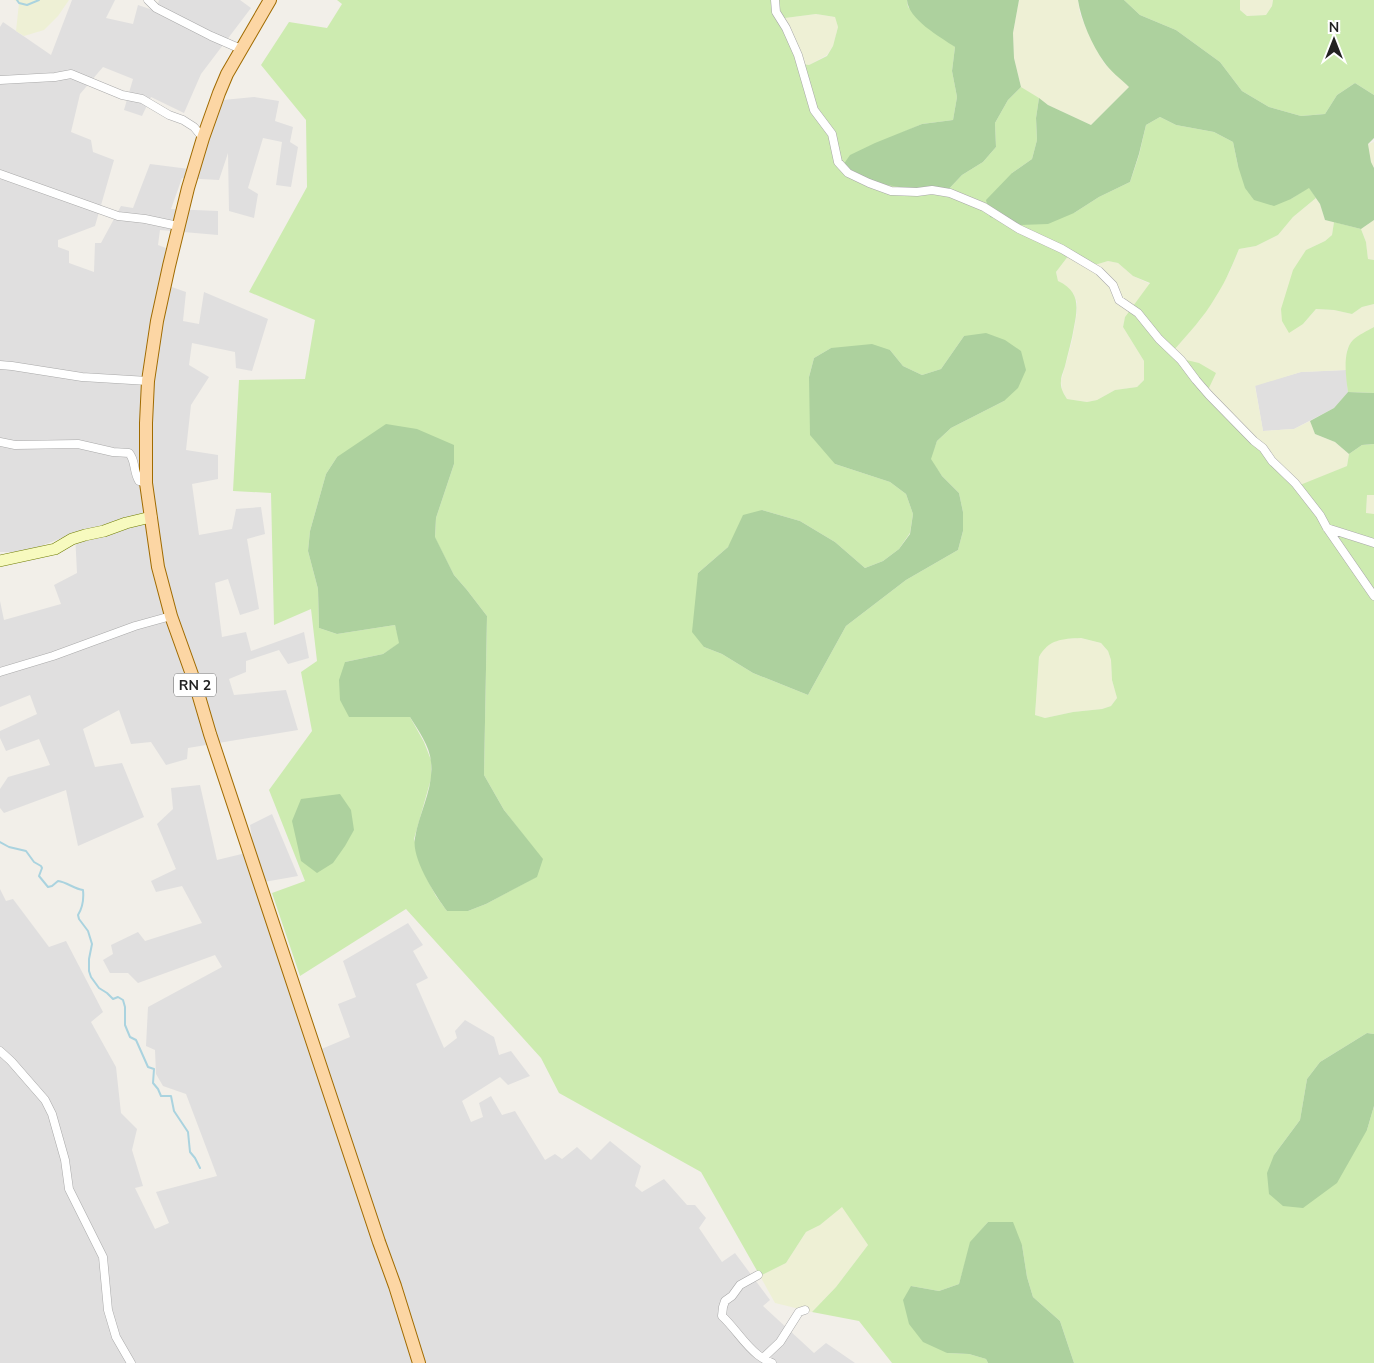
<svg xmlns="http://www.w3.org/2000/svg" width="1374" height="1363" viewBox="0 0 1374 1363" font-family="'Nunito Sans',sans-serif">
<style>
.residential{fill:#e0dfdf}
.farmland{fill:#eef0d5}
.grass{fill:#cdebb0;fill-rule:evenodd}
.forest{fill:#add19e}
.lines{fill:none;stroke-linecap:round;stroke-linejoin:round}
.stream{stroke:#aad3df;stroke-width:2}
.street-casing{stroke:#a9a9a9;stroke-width:9}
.secondary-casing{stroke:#707d05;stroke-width:12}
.primary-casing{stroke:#a06b00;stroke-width:14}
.street{stroke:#fff;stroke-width:8}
.secondary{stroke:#f7fabf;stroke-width:11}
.primary{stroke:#fcd6a4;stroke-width:12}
.labels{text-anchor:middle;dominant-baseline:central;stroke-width:5;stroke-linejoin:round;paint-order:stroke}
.shield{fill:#fff;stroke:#646464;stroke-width:1}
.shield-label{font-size:14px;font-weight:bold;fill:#222}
</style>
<rect width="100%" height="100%" fill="#f2efe9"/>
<path class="residential" d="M72 0H115L106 18 133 24 138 5 156 11 159 0H240L251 8 201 74 184 113 151 97 142 116 124 110 133 79 103 67 80 94 71 132 91 140 93 152 114 160 95 226 58 240V247L69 251V263L94 272 95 243H101L121 206 133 208 150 164 197 170 223 100 254 97 279 101 275 121 293 127 290 142 298 147 291 187 276 185 282 142 263 138 248 188 258 194 254 218 229 211 228 153 219 180 182 178 171 209 218 211V235L160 230 158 245 171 250 163 284 186 292 183 321 199 324 204 292 268 319 252 371 236 368 235 352 192 343 189 365 209 377 191 405 186 450 218 455V479L192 484 199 535 232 529 236 509 261 507 265 534 247 539 259 609 240 615 228 579 215 583 222 637 246 632 251 651 304 632 309 658 288 664 279 650 246 661V672L229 679 234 695 286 690 298 730 188 748 187 759 166 765 151 742 131 744 119 710 83 729 95 767 122 763 144 817 78 846 66 790 4 813 0 808V789L8 777 50 765 39 739 6 751 0 738V731L37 714 30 695 0 707V601L4 620 61 604 54 585 77 573 75 533 25 552H0V27L3 22 51 55Z
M1346 370 1348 392 1334 408 1294 429 1263 431 1255 385 1301 372Z
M200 785 217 860 254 851 250 825 272 814 298 876 253 884 312 1053 350 1037 338 1004 356 997 343 961 408 923 423 945 413 951 428 978 416 984 444 1048 457 1038 455 1031 465 1020 494 1037 499 1055 511 1051 530 1076 508 1085 500 1077 462 1101 471 1122 483 1117 479 1103 491 1096 502 1115 515 1111 545 1160 555 1154 562 1159 577 1147 591 1160 610 1141 641 1166 635 1186 642 1192 664 1179 687 1205H695L706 1218 699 1228 722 1262 735 1253 770 1300 763 1306 814 1353 826 1343 855 1363H0V889L6 901 13 899 49 947 66 941 103 1012 91 1022 116 1067 121 1113 137 1129 132 1150 143 1186 135 1188 155 1229 169 1223 156 1192 217 1176 186 1094 163 1086 156 1074 155 1050 146 1046 148 1007 222 967 215 955 138 983 128 973H110L103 960 113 954 111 945 138 932 145 941 202 923 182 886 156 892 151 881 176 869 157 824 173 809 171 788Z"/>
<path class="farmland" d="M14 0H69L58 16 44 30 24 36 16 31 19 3Z
M1019 0H1078L1080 14 1089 35 1104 63 1129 87 1091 125 1048 105 1021 87 1014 58 1013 33Z
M1240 0H1273L1272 6 1266 15 1247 16 1240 10Z
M816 14 835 17 838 27 833 46 827 55 809 65H799L791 46 785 18Z
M1374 142V168L1371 162 1368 144Z
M1316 198 1320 204 1325 220 1334 222 1332 235 1325 241 1306 250 1303 324 1316 309 1334 310 1352 314 1362 307 1374 304V327L1352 341 1347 350 1346 370 1301 372 1255 386 1263 431 1294 429 1310 421 1315 434 1335 442 1349 454 1347 466 1300 486 1178 358 1174 350 1200 320 1215 298 1230 271 1239 249 1256 246 1278 235 1293 217Z
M1374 220V260L1368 259 1366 242 1361 229Z
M1069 255 1098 264 1108 261 1118 263 1133 276 1150 284 1125 317 1123 327 1144 361V380L1137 387 1115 390 1097 400 1087 402 1067 399 1062 390 1061 381 1072 341 1077 312V302L1073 293 1058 281 1056 272Z
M1367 495H1374V514H1366Z
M1081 638 1101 643 1108 651 1111 660 1112 680 1117 698 1111 706 1102 709 1073 712 1045 718 1035 715 1039 657 1043 649 1051 643 1060 639Z
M842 1206 868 1245 836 1287 812 1312 775 1303 760 1276 786 1263 806 1232 820 1225Z"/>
<path class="grass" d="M337 0H907L908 7 955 47 952 71 957 97 953 120 922 124 899 134 946 192 962 175 983 162 996 147 995 123 1008 100 1021 87 1039 98 1036 118 1037 140 1032 159 1012 173 1074 213 1099 197 1130 182 1139 155 1146 125 1160 117 1176 125 1214 132 1233 142 1238 166 1291 199 1309 187 1316 198 1293 217 1278 235 1256 246 1239 249C1232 266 1225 283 1215 298 1204 317 1188 334 1174 350L1178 358 1199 363 1216 373 1208 390 1300 485 1347 466 1349 454 1362 445 1374 444V495H1367L1366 513 1374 514V1034L1367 1033 1320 1062 1307 1079 1300 1120 1274 1155 1367 1130 1374 1106V1363H1074L1060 1321 1033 1297 1027 1277 1022 1245 988 1222 971 1242 959 1284 939 1291 911 1286 947 1353 969 1354 986 1359 988 1363H892L859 1321 812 1312 836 1287 868 1245 842 1207 820 1225 806 1232 786 1263 760 1276 701 1172 559 1093 541 1058 406 909 300 976 272 893 305 881 269 790 312 731 301 672 317 661 311 609 274 625 271 493 233 491 239 380 305 379 315 320 249 292 307 187 306 120 261 65 289 22 327 28 342 4ZM816 14 835 17 838 27 833 46 827 56 809 65 799 64 791 46 785 18ZM1069 255 1088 264H1098L1108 261 1118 263 1133 276 1150 283 1125 317 1123 327 1144 361V380L1137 387 1115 390 1097 400 1087 402 1067 399C1064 394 1060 388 1061 381 1061 376 1064 370 1065 366 1068 353 1072 340 1074 327 1078 307 1080 291 1058 281L1056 272ZM964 336 1004 401 951 428 937 441 930 459 942 476 959 493 963 512V531L958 550 906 580 846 626 808 695 753 673 722 654 704 647 698 573 728 547 762 510 800 521 835 542 865 568 883 561 899 549 910 533 913 514 906 494 890 482 835 464 809 377 814 358 831 348 890 350 903 366 922 375 941 369ZM337 457 454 464 436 518 435 538 454 575 467 590 487 616 484 775 504 810 542 859 536 877 486 904 468 911H447L436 896 427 879 414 839 431 779V760L424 742 410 717H349L345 662 383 654 400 643 395 625 337 634 319 628 318 589 308 551 310 531 326 474ZM1081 638 1101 643 1108 651 1111 660 1112 680 1117 698 1111 706 1102 709 1073 712 1045 718 1035 715 1039 657C1049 639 1062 639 1081 638Z
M1124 0H1240V10L1247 16 1266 15 1272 6 1273 0H1374V95L1355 83 1337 95 1325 114 1301 116 1269 107 1242 91 1220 62 1176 30 1140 15Z
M1334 222 1361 229 1366 242 1368 259 1374 260V304L1362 307 1352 314 1334 310 1316 309 1303 324 1289 333 1282 321 1281 309 1293 270 1306 250 1325 241 1332 235Z
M1374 327V393L1348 392C1346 378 1342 351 1353 340 1358 335 1367 331 1374 327Z"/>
<path class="forest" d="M907 0H1019L1013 33 1014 58 1021 87 1008 100 995 123 996 147 983 162 962 175 946 192 918 190 856 180 841 168 850 155 875 143 922 124 953 120 957 97 952 71 955 47C940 37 908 19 907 0Z
M1078 0H1124L1140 15 1176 30 1220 62 1242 91 1269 107 1301 116 1325 114 1337 95 1355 83 1374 95V138L1368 144 1371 162 1374 168V220L1361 229 1325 220 1320 204 1309 188 1291 199 1274 206 1254 200 1245 188 1238 166 1233 142 1214 132 1176 125 1160 117 1146 125 1139 154 1130 182 1099 197 1074 213 1048 224 1020 225 990 217 986 200 1012 173 1032 159 1037 140 1036 118 1039 98 1048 105 1091 125 1129 87C1121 79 1110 71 1104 62 1092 45 1081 20 1078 0Z
M986 333 1005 340 1021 351 1026 370 1018 388 1004 401 951 428 937 441 931 459 942 476 959 493 963 512V531L958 550 906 580 846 626 808 695 753 673 722 654 704 647 692 632 698 573 728 547 743 515 762 510 800 521 835 542 865 568 883 561 899 549 910 534 913 514 906 494 890 482 835 464 810 435 809 377 814 358 831 348 872 344 890 350 903 366 922 375 941 369 964 336Z
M1348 392 1374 393V444L1362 445 1349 454 1335 442 1315 434 1310 421 1334 408Z
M386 424 417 429 454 445V464L436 518 435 537 454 575 467 590 487 616 484 775 504 810 543 859 537 877 486 904 468 911H447C435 895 411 858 415 838 419 812 434 789 431 762 430 746 418 730 410 717H349L340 700 339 680 345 662 383 654 399 643 395 625 337 634 319 628 318 589 308 551 310 531 326 474 337 457Z
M340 794 351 810 354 830 345 846 333 863 317 873 301 861 292 821 301 799Z
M1367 1033 1374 1034V1106L1367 1130 1337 1183 1303 1208 1283 1206 1269 1194 1267 1173 1274 1155 1300 1120 1307 1079 1320 1062Z
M988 1222H1013L1022 1245 1027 1277 1033 1297 1060 1321 1074 1363H988L986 1359 969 1354 947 1353 923 1342 909 1324 903 1300 911 1286 939 1291 959 1284 970 1242Z"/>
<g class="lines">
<path class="stream" d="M17 0 19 3 27 5 39 0
M0 842 9 847 26 851 34 862 41 866 42 868 39 876 48 887 52 886 58 881C67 882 74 889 83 890 84 900 83 907 78 915L79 919 88 931 92 944 89 959V971L91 977 99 988 107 993 113 999 118 997 123 1000 125 1007V1025L130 1037 136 1040 148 1067 154 1069 153 1083 158 1089 161 1096H171L174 1111 188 1132 190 1152 195 1158 200 1168"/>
<g class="street-casing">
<path id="street" d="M148 0 156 8 211 36 241 49
M775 0 776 12 786 28 798 55 814 110 832 134 838 162 848 173 869 183 891 191 917 192 932 190 950 193 984 207 1019 229 1062 249 1099 271 1113 285 1119 300 1138 313 1159 339 1181 360 1196 380 1209 395 1254 441 1263 448 1272 461 1295 483 1320 515 1327 528 1374 596
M0 80 55 77 71 74 122 95 142 99 169 115 183 120 194 127 203 138
M0 174 118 216 145 219 178 226
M0 365 12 366 82 377 148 381
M0 442 15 445 78 444 113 452 129 453C136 461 133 471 139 481L146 483
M1327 528 1374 543
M0 672 53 656 135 626 171 616
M0 1051 11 1061 45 1100 52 1114 65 1160 69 1189 103 1257 108 1310 116 1337 131 1363
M758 1275 740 1285 732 1296 725 1301 723 1307 722 1316C735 1328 744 1344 758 1355 762 1358 767 1361 772 1363
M763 1358 780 1342 799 1312 805 1310"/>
</g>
<g class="secondary-casing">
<path id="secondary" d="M0 561 55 549 72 539 85 535 104 531 126 523 151 517"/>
</g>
<g class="primary-casing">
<path id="primary" d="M270 0 227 74 219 93 203 138 188 188 169 266 157 321 148 381 146 423V483L158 567 171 616 195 683 210 734 379 1242 395 1286 419 1363"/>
</g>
<use href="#street" class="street"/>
<use href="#secondary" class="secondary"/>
<use href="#primary" class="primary"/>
</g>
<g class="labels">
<rect class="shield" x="174" y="673.5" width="42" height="23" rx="4"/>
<g class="shield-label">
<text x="195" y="685">RN 2</text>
</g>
</g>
<g transform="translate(1334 40)" stroke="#ffffff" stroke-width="4" paint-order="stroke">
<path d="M0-4L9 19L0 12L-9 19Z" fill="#222222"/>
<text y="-8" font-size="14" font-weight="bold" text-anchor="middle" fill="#222222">N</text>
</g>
</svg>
